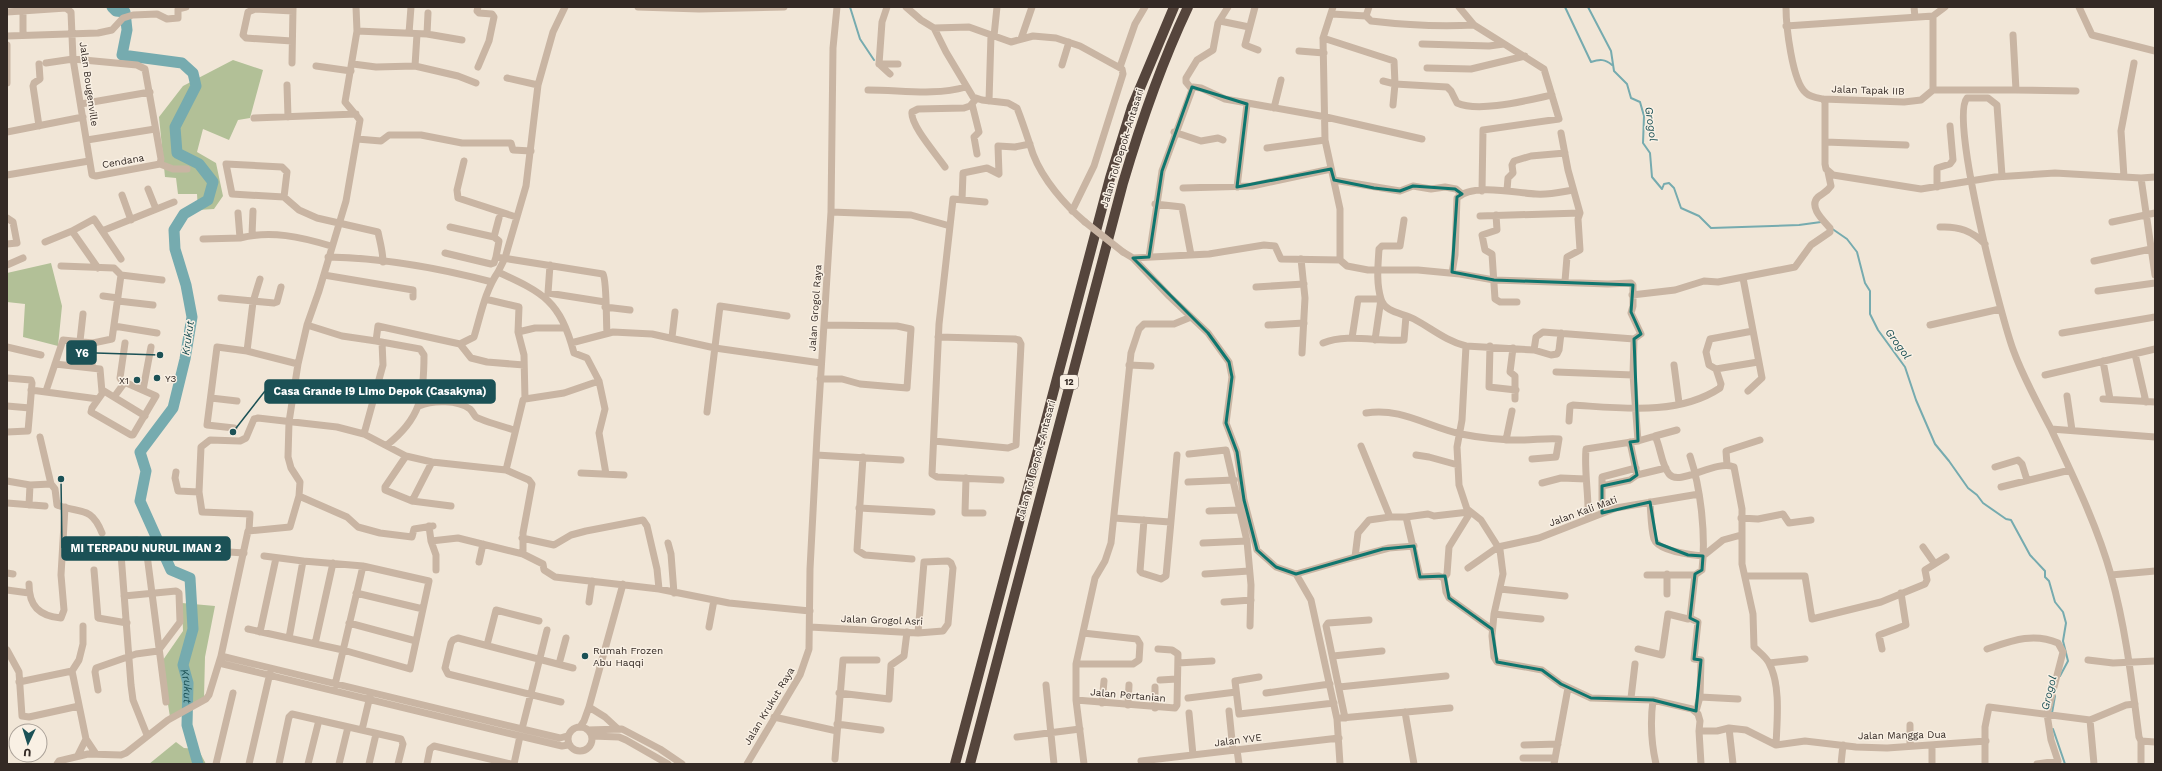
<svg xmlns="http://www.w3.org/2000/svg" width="2162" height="771" viewBox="0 0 2162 771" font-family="'Work Sans',sans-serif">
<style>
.green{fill:#b2c097}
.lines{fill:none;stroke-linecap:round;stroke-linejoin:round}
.stream{stroke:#76abaf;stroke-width:2}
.river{stroke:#76abaf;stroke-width:11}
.minor{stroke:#c9b5a3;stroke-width:7}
.highway{stroke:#55453c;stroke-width:10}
.minor-bridge{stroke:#c9b5a3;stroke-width:7}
.marked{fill:none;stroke:#0f766e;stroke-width:3;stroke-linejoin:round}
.poi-dot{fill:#1b5156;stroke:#f9f0e4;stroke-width:1.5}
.labels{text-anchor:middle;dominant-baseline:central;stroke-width:3;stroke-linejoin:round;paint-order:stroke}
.shield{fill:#f9f0e4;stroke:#6f655e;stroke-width:1}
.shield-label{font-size:9px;font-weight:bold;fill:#342a25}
.street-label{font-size:10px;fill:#342a25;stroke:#f9f0e4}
.poi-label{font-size:10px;fill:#342a25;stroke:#f9f0e4;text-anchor:start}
.water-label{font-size:11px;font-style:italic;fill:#1b5156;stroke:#f9f0e4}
.leader{fill:none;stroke:#1b5156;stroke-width:1.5}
.callout-dot{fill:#1b5156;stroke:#f9f0e4;stroke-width:1.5}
.callout{fill:#1b5156;stroke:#1b5156;stroke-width:1.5}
.callout-label{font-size:11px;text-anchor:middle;font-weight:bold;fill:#fff}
</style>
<rect width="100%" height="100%" fill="#f1e6d7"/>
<path class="green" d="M233 60 263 70 250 118 238 120 229 140 203 129 197 152 216 163 223 196 214 209 198 210 197 194H178L176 178 165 177 159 117 183 86Z
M51 263 62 306 58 346 23 337 25 304 7 302V273Z
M182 603 215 606 205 657 204 698 170 717 163 673V660L183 631Z
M176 742 184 748 198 749 206 764H149Z"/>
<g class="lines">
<path class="stream" d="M850 7 860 39 874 60
M1565 7 1591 62C1600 59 1605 59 1612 65
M1588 7 1611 51 1614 71 1627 84 1631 98 1640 102 1644 116 1643 143 1650 153 1652 177 1662 189 1664 184 1669 183 1674 188 1681 208 1699 216 1711 228 1799 225 1821 222
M1831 228 1847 239 1857 252 1865 283 1870 291V314L1878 330 1905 367 1916 400 1935 444 1949 461 1968 488 1977 495 1983 503 2006 519 2011 520 2030 555 2045 571V577L2049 581 2055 602 2063 612 2066 623 2063 641 2068 661 2060 676
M2052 713 2055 696
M2053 729 2065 764"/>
<path class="river" id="s1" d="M112 7 116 11 125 12 127 30 122 55 182 63 193 73 196 86 175 127 177 153 199 164 213 182 208 200 184 214 174 230 175 249 186 285 192 317 185 359 173 408 140 452 146 471 140 501 171 570 190 578 193 629 183 665 188 683 187 725 198 764"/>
<path class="minor" d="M478 7 477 11 479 13 492 14 494 17 489 41 478 67
M565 7 553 32 538 85 526 186 505 258 498 272C544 293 560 301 574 353L587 358 599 381 605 409 599 433 606 474
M638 7 699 9 784 7
M887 7 882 22 879 64H898
M906 7 921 20 934 28 946 52 973 97 982 100 1008 103 1017 108C1023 123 1028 139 1033 154 1043 180 1065 205 1085 222
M1255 7 1245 45 1258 50
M1333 7 1323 38 1325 140 1340 209V260L1347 266 1368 270H1418L1460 274 1494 280 1608 284 1631 283 1633 285V306L1631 313 1641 334 1634 339
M1459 7 1474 25 1544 69 1559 119 1483 130 1482 191
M1786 7C1786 25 1792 82 1806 93 1810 97 1818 98 1823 99L1825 102V164L1826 169 1833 175 1921 189 1995 177 2055 173 2141 178 2155 177
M1914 7 1915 17
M2079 7 2092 35 2155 51
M7 12 66 8 71 12 73 59 92 175 96 176 160 164 161 159 145 69 137 65 73 59 46 63
M1332 14 1366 16 1369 7
M1366 16 1371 21C1405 25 1440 27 1474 25
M1933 16V90
M1220 21 1249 27
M1786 26 1933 16 1945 7
M934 28 969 27 1011 42 1033 36 1056 38 1080 46 1122 69 1123 74 1094 166 1072 211
M357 31 427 34 462 40
M409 33 411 7
M427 34 428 13
M23 35V11
M7 36 98 33 112 30 123 18 133 15 157 14 167 19 178 18V9L186 7
M994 36 997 7
M1323 38 1394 61 1395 84 1383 81
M1021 39 1032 7
M292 41 246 38 243 35 248 12 255 9 293 11
M1422 44 1489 46 1504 44
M7 45V83
M1299 51 1324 53
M292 63 293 8
M39 64 40 79 34 83 33 86 39 126
M353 64 376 67 415 66 458 76 476 83
M879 64 890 74
M1062 65 1069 42
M316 66 351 71
M415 66 417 34
M1120 67 1135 24 1145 7
M1427 68 1471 69 1525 56
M507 78 538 85
M287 85 288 117
M1191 88 1186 82V78L1197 60 1213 50 1218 23 1228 7
M868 90C902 90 934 96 966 87
M1933 90H2016L2013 35
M2016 90 2076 91
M1823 99 1904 102 1921 100 1933 90
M989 101 991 35
M81 104 150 92
M972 104 979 132 974 137 977 154
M1393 105 1395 84 1447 87 1451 91 1457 103C1479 113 1528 100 1552 95
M1274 108 1281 80
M254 118 356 114
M7 132 83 117
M1174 132 1201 141 1218 138 1223 140
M1561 133 1568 170 1580 213 1578 219 1580 250 1567 257 1565 281
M357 139 381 141 389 135H421L462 143H511L513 150 531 151
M87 140 155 129
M1825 142 1906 145
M1267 148 1325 140
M464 161 457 190 458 198 516 217
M160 164 173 169H187
M945 167C937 155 910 125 912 112L918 109 964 108 970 106 976 99
M7 175 89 161
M2002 176 1997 105 1988 98H1967C1949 118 2002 321 2014 352 2024 379 2038 404 2051 429L2155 437
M2124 177 2121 131 2134 63
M2141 178 2155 275
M1334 180 1400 191 1413 186 1431 189 1445 187 1456 189 1462 194
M1237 187 1247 104
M1937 187V168L1950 164 1953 160 1950 126
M1183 188 1252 186 1331 169
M148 189 156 209
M1507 190 1508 178 1513 173 1512 165 1514 161 1531 156 1565 153
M122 195 131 220
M284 197 287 172 282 167 226 164 232 194 284 197 299 210 317 218 378 232C380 242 383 252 383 262
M962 200 963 173 987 168 999 174 998 146 1015 147 1030 144
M1155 204 1182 207 1191 255
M831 212 911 215 950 226 939 324 932 474 937 477 1001 480
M238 213 240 238C271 230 301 237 331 246
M1496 215 1497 230 1482 235 1485 250 1492 254 1495 299 1500 302H1517
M1480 216 1580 213
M7 218 13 222 17 243 7 244
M1404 220 1400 246H1382L1379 249C1378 265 1376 283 1381 299 1385 313 1403 313 1414 319 1431 328 1446 341 1466 346L1462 420 1457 447 1459 485 1467 509 1481 520 1500 550 1503 574 1494 614 1492 636 1494 657 1497 662 1542 670 1561 684 1591 698 1653 700 1692 709 1698 714 1700 721 1699 731H1717L1729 728 1746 730 1776 745 1805 741 1856 747 1887 748 1986 741
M2112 222 2155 213
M950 226 953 199 985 202
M450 227 494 237 499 241 496 257
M1940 227C1959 226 1972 231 1985 244
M72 231 94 219 121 259
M102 231 174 202
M252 235 253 211
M494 237 499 218
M203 239 240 238
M45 242 72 231 98 268
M1123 252 1133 258 1169 296 1208 333 1229 362 1232 377 1226 423 1237 452 1244 500 1257 550 1276 567 1296 574 1311 600 1337 719 1340 764
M445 253 491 264 494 263 496 257 603 274C607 281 606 322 607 333
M328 257C383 258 439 268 492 282
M1149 257 1162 171 1193 87 1201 88 1225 99 1326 117 1422 139
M1133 258 1209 254 1264 245 1275 246 1281 259 1340 260
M1301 259 1305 298 1302 353
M2094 261 2151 249
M7 265 23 258
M550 265 548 293 605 302
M61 266 114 268 121 275
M1452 273 1455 255 1457 198C1473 183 1516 193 1536 194 1549 195 1561 192 1573 190
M324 275 413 290V297
M1743 278 1762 378 1748 391
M260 279 253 302 247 351 298 364
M1256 287 1304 284
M2098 291 2155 283
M1632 295 1675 290 1704 281 1718 282 1795 267 1811 245 1830 232V228C1824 221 1808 207 1818 197 1823 193 1827 192 1831 186L1828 172
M103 296 118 298
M221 298 274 303 277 302 281 287
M485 299 519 307 518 332 524 355 525 399 523 400 506 470
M118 301 153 305
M605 307 630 310
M307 325 342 336 376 341 378 326 460 344 474 337C481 314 485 291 498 272
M1268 325 1304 323
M1930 325 2000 309
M114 326 157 333
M518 332 535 328H565
M2062 333 2155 317
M672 337 675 312
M1352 338 1358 299H1381L1375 340
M80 341 83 314
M376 341 420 349 424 355C424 396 421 418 387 445
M93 343 112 339 121 275 162 280
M125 343 120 378 122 381 156 396 133 435H131L91 412 92 408 104 391 145 416
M571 343 613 332 652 334 715 348 821 363
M1323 343C1348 333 1377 342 1404 340L1406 316
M460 344 471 358 487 362 524 365
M1466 346 1534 350 1536 337 1543 332 1634 339 1633 375 1638 441 1586 449C1584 472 1589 495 1588 518
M1490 346 1489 387 1516 390
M7 347 41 355
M1513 348 1510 372 1515 376V399
M1534 350 1551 355 1557 354 1559 350 1561 333
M2135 354 2146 402
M2103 361 2110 399
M55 364 100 369 102 392
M1129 365 1151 366
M1674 365 1679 403
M1716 369 1758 362
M1556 372 1633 375
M2045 375 2155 349
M7 378 31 380 32 383 30 408 7 406
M820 379H842L860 384 907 388 911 329 897 326 825 325
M31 390 98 399
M143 390 151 347
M46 391 63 340 93 343 92 367
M2067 396 2072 430
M114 397 125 382
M211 398 237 401
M525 399 564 393 599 381
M2103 399 2155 402
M419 406C433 400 458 400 470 409 473 412 474 415 476 417 480 420 508 428 514 430
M707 412 720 306 787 316
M1366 413C1401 407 1428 427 1461 434 1481 438 1502 440 1522 440 1534 440 1548 438 1559 439L1556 457 1532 459
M1569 421 1570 406 1573 405C1621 408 1678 416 1720 388L1721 384 1716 369 1709 365 1706 352 1710 339 1753 331
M234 428 207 425 217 347 247 351
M2051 429C2073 476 2097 525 2111 575 2126 629 2132 683 2139 737L2141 741 2155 742
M7 432 28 431 30 408
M364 434 383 365 382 342
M1655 436 1677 430
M40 437 51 484
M1506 440 1512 411
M934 441 1008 448 1016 445 1021 344 1019 340 1015 339 938 337
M1638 441 1655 436C1661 448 1661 464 1669 474 1679 487 1716 459 1734 467L1742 509V564L1753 614 1754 647C1759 652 1766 657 1769 663 1781 685 1777 721 1776 745
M1361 446 1390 517
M1189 454 1226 450 1247 541 1251 585 1250 626
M816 455 901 460
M1416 455 1429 457 1458 465
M406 456 385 487V490L412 501 451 506
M1690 456C1701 489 1706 536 1702 570L1695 575 1690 618
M863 457 857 550 865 555 912 559
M1727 465 1726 451 1760 440
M1995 467 2018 460 2022 464 2027 480
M176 472 175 478 178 491 199 492
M581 473 624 475
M1637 475 1666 468
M966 478 965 513H983
M7 481 30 485 51 484 55 489 57 505C80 514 91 505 102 533
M1188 482 1234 480
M1542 483 1561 478 1586 479
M1602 486 1630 480 1637 475 1630 442
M2001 487 2070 470
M299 496 347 517 358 527 380 533 412 537 414 529 433 526
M412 501 432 462
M1650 502C1651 514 1651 528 1654 539 1658 551 1692 555 1703 556L1723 540 1741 535
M7 503 45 506
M29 505 30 485
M859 508 932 512
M1209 511 1240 510
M1470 513 1449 547 1447 574 1444 578 1446 592 1449 598 1492 629
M1602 513V477L1636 468
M1406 517 1420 577 1439 576 1444 578
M1114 518 1170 522
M1741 518 1758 519 1783 514 1789 523 1811 520
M1144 520 1140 571 1142 573 1161 579 1166 576 1177 455
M429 526 431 541 458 538 523 554 543 564 544 570 555 577 659 589 729 603 810 611
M249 530 250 514 202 512 199 492 201 447 210 440 240 441 246 438 254 419 258 418 337 427 364 434 406 456 432 462 506 470 529 480 532 484 523 533V554
M522 538 554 545 571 535 586 531 643 520 647 526 657 569 659 589
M431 541 436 555V570
M668 543 671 554 674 593
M1203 543 1247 541
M1923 547 1935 564
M185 552 199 550 244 553
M264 556 303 561
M1355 557 1389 548 1414 546
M479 562 483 544
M1468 568 1498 547 1539 538 1616 508 1699 494
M94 570 98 618 127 623
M7 573 13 574
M1205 574 1249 571
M1296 574 1355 557 1358 533 1369 520 1390 517H1406L1428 514 1434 516 1469 512
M1647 575H1695
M2111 575 2155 571
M1746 576H1805L1812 619 1881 602 1925 584 1927 580 1925 570 1946 557
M29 584C29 606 39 616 61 618L64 610 61 575 65 507
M1500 589 1565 596
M7 590 29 593
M356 593 423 609
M1667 594V574
M589 602 592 581
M1224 602 1251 600
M1494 614 1541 619
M349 623 416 641
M83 626V644L79 660 72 671 86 739 96 754
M709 627 714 600
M810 627 918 633 943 631 948 624 953 568 951 563 948 561 924 562 918 633
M248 629 343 650 410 669 429 581 363 566 303 561 289 638
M260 632 276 558
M315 644 333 563
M487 645 496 610 539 621
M1638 649 1662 655 1668 614 1688 619 1690 618 1698 622 1694 659 1701 660 1700 697 1696 711
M1882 649 1879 635 1906 625 1901 593
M1987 649C2011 641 2033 632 2058 643L2063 652 2047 714 2051 740 2058 761 2037 764
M7 650 19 672 22 716 29 717 79 706
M221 656 522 729 560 738 567 736
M1333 656 1382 651
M2088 660 2113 663 2155 661
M219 663 520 736 562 746 568 745
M1178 663 1212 661
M1769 663 1805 659
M559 664 566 638
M1076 664H1133L1139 660 1140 644 1137 639 1083 633
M1259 677 1235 681 1239 714 1334 703
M1160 680 1177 679
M19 682 72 671
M1046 685 1054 764
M1339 687 1446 676
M334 689 363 566
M98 690 95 672 96 668 136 654 158 651 180 622 179 593 176 591 124 596
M839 693 889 699 891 665 904 656 907 632
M1266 693 1330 684
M1700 697 1738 699
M1188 698 1236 692
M1631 698 1635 664
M1076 700 1175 708 1177 705 1178 654 1172 650 1158 649
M1653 700C1650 723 1651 742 1656 764
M561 702 448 674 445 668 451 643 453 640 458 638 573 668
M1102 703 1104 681
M1128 705 1129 685
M589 707 605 717 618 729
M1155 708V687
M1229 711 1233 750
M1405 712 1414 764
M1189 713 1193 755
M774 717 837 731
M1341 718 1450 708
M1345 718 1326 626 1328 623 1369 620
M2090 720 2094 764
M837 724 881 730
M1910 725V746
M568 739a12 12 0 1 1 24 0a12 12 0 1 1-24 0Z
M580 727 584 721 589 707 623 584
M1729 728 1733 764
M522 729 547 630
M362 730 370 696
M588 730 622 729 660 749 682 764
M1699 731 1701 764
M147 735 133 700 131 685 120 541 137 540 146 547 166 702
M592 736 619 737 626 740 668 764
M1017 737 1080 729
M1524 745 1558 744
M1932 745V764
M1237 750 1239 764
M78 755 86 739
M1523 758H1555
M835 759 843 660H877
M1141 761 1339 738
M57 764 59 761 88 754 121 755 126 753 168 720 206 699 209 695 221 656 248 531 290 527 299 496 300 482 291 468 288 457 289 422 298 364 307 325 319 291 346 201 360 120 345 102 357 31 356 7
M216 764 233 693
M249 764 270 673
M279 764 289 717 292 714 401 739 403 744 398 764
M308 764 319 720
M339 764 348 727
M369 764 376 734
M427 764 430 749 434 746 511 764
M514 764 520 736
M747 764 800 675 809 649 810 569 817 436 831 212 833 48 837 7
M1084 764 1076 700V664L1095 578 1105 561 1111 543 1131 353 1139 329 1144 324H1174L1191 317
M1554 764 1568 688
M1841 764 1843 745
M1985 764V727L1989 707 2090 720 2126 705 2135 704
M2141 764V741"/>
<path class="highway" d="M955 764 1110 178 1132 107 1174 7
M970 764 1123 183C1141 122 1161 64 1188 7"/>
<path class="minor-bridge" d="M1085 222 1123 252"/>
</g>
<path class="marked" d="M1192 87 1247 104 1237 187 1331 169 1334 180 1374 188 1400 191 1413 186 1455 189 1462 194 1457 197 1452 272 1494 280 1633 285 1631 312 1641 334 1634 339 1638 441 1630 442 1637 475 1630 480 1602 486V513L1650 502 1657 543 1688 555 1703 556 1702 570 1695 574 1690 618 1698 622 1694 659 1701 660 1696 711 1653 700 1591 698 1561 684 1542 670 1497 662 1492 629 1449 598 1445 576 1420 577 1414 546 1383 549 1296 574 1276 567 1257 550 1244 500 1237 452 1226 423 1232 377 1229 362 1208 333 1133 258 1149 257 1162 171Z"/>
<g class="poi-dot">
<circle cx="157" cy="378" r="4"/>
<circle cx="137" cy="380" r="4"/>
<circle cx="585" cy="656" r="4"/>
</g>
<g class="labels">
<rect class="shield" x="1060" y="375" width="18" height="14" rx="3"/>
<g class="shield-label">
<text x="1069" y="382">12</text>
</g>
<g class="street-label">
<text transform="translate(89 84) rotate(82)">Jalan Bougenville</text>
<text transform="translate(1868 90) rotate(2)">Jalan Tapak IIB</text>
<text transform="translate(1122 148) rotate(-73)">Jalan Tol Depok–Antasari</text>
<text transform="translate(123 161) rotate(-10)">Cendana</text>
<text transform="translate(815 308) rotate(-86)">Jalan Grogol Raya</text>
<text transform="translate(1036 460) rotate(-75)">Jalan Tol Depok–Antasari</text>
<text transform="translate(1583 511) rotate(-20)">Jalan Kali Mati</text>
<text transform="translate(882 620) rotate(2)">Jalan Grogol Asri</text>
<text transform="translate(1128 695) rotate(5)">Jalan Pertanian</text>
<text transform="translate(769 706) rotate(-59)">Jalan Krukut Raya</text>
<text transform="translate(1902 735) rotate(-1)">Jalan Mangga Dua</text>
<text transform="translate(1238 740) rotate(-7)">Jalan YVE</text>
</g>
<g class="poi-label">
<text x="165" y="378">Y3</text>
<text x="129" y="380" text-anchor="end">X1</text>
<text x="593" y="650">Rumah Frozen<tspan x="593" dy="12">Abu Haqqi</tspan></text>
</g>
<g class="water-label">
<text transform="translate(1651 124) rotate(82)">Grogol</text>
<text transform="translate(188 338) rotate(-82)">Krukut</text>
<text transform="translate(1898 344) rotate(54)">Grogol</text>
<text stroke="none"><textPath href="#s1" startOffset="826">Krukut</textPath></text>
<text transform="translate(2049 693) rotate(-76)">Grogol</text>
</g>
</g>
<path class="leader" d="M160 355L96 353M233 432L265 391M61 479L62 548"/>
<g class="callout-dot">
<circle cx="160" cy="355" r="4"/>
<circle cx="233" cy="432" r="4"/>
<circle cx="61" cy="479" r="4"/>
</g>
<g class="callout">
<rect x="67" y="341" width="29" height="23" rx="4"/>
<rect x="265" y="380" width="230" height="23" rx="4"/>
<rect x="62" y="537" width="168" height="23" rx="4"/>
</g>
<g class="callout-label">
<text x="82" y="357">Y6</text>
<text x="380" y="395">Casa Grande I9 Limo Depok (Casakyna)</text>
<text x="146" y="552">MI TERPADU NURUL IMAN 2</text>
</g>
<rect width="2162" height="771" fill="none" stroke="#342a25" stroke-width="16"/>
<g transform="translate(28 743) rotate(184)"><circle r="19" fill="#f9f0e4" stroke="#aaa198"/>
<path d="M0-3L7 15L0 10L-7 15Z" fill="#1b5156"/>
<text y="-6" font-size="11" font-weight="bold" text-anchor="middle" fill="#342a25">U</text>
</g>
</svg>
